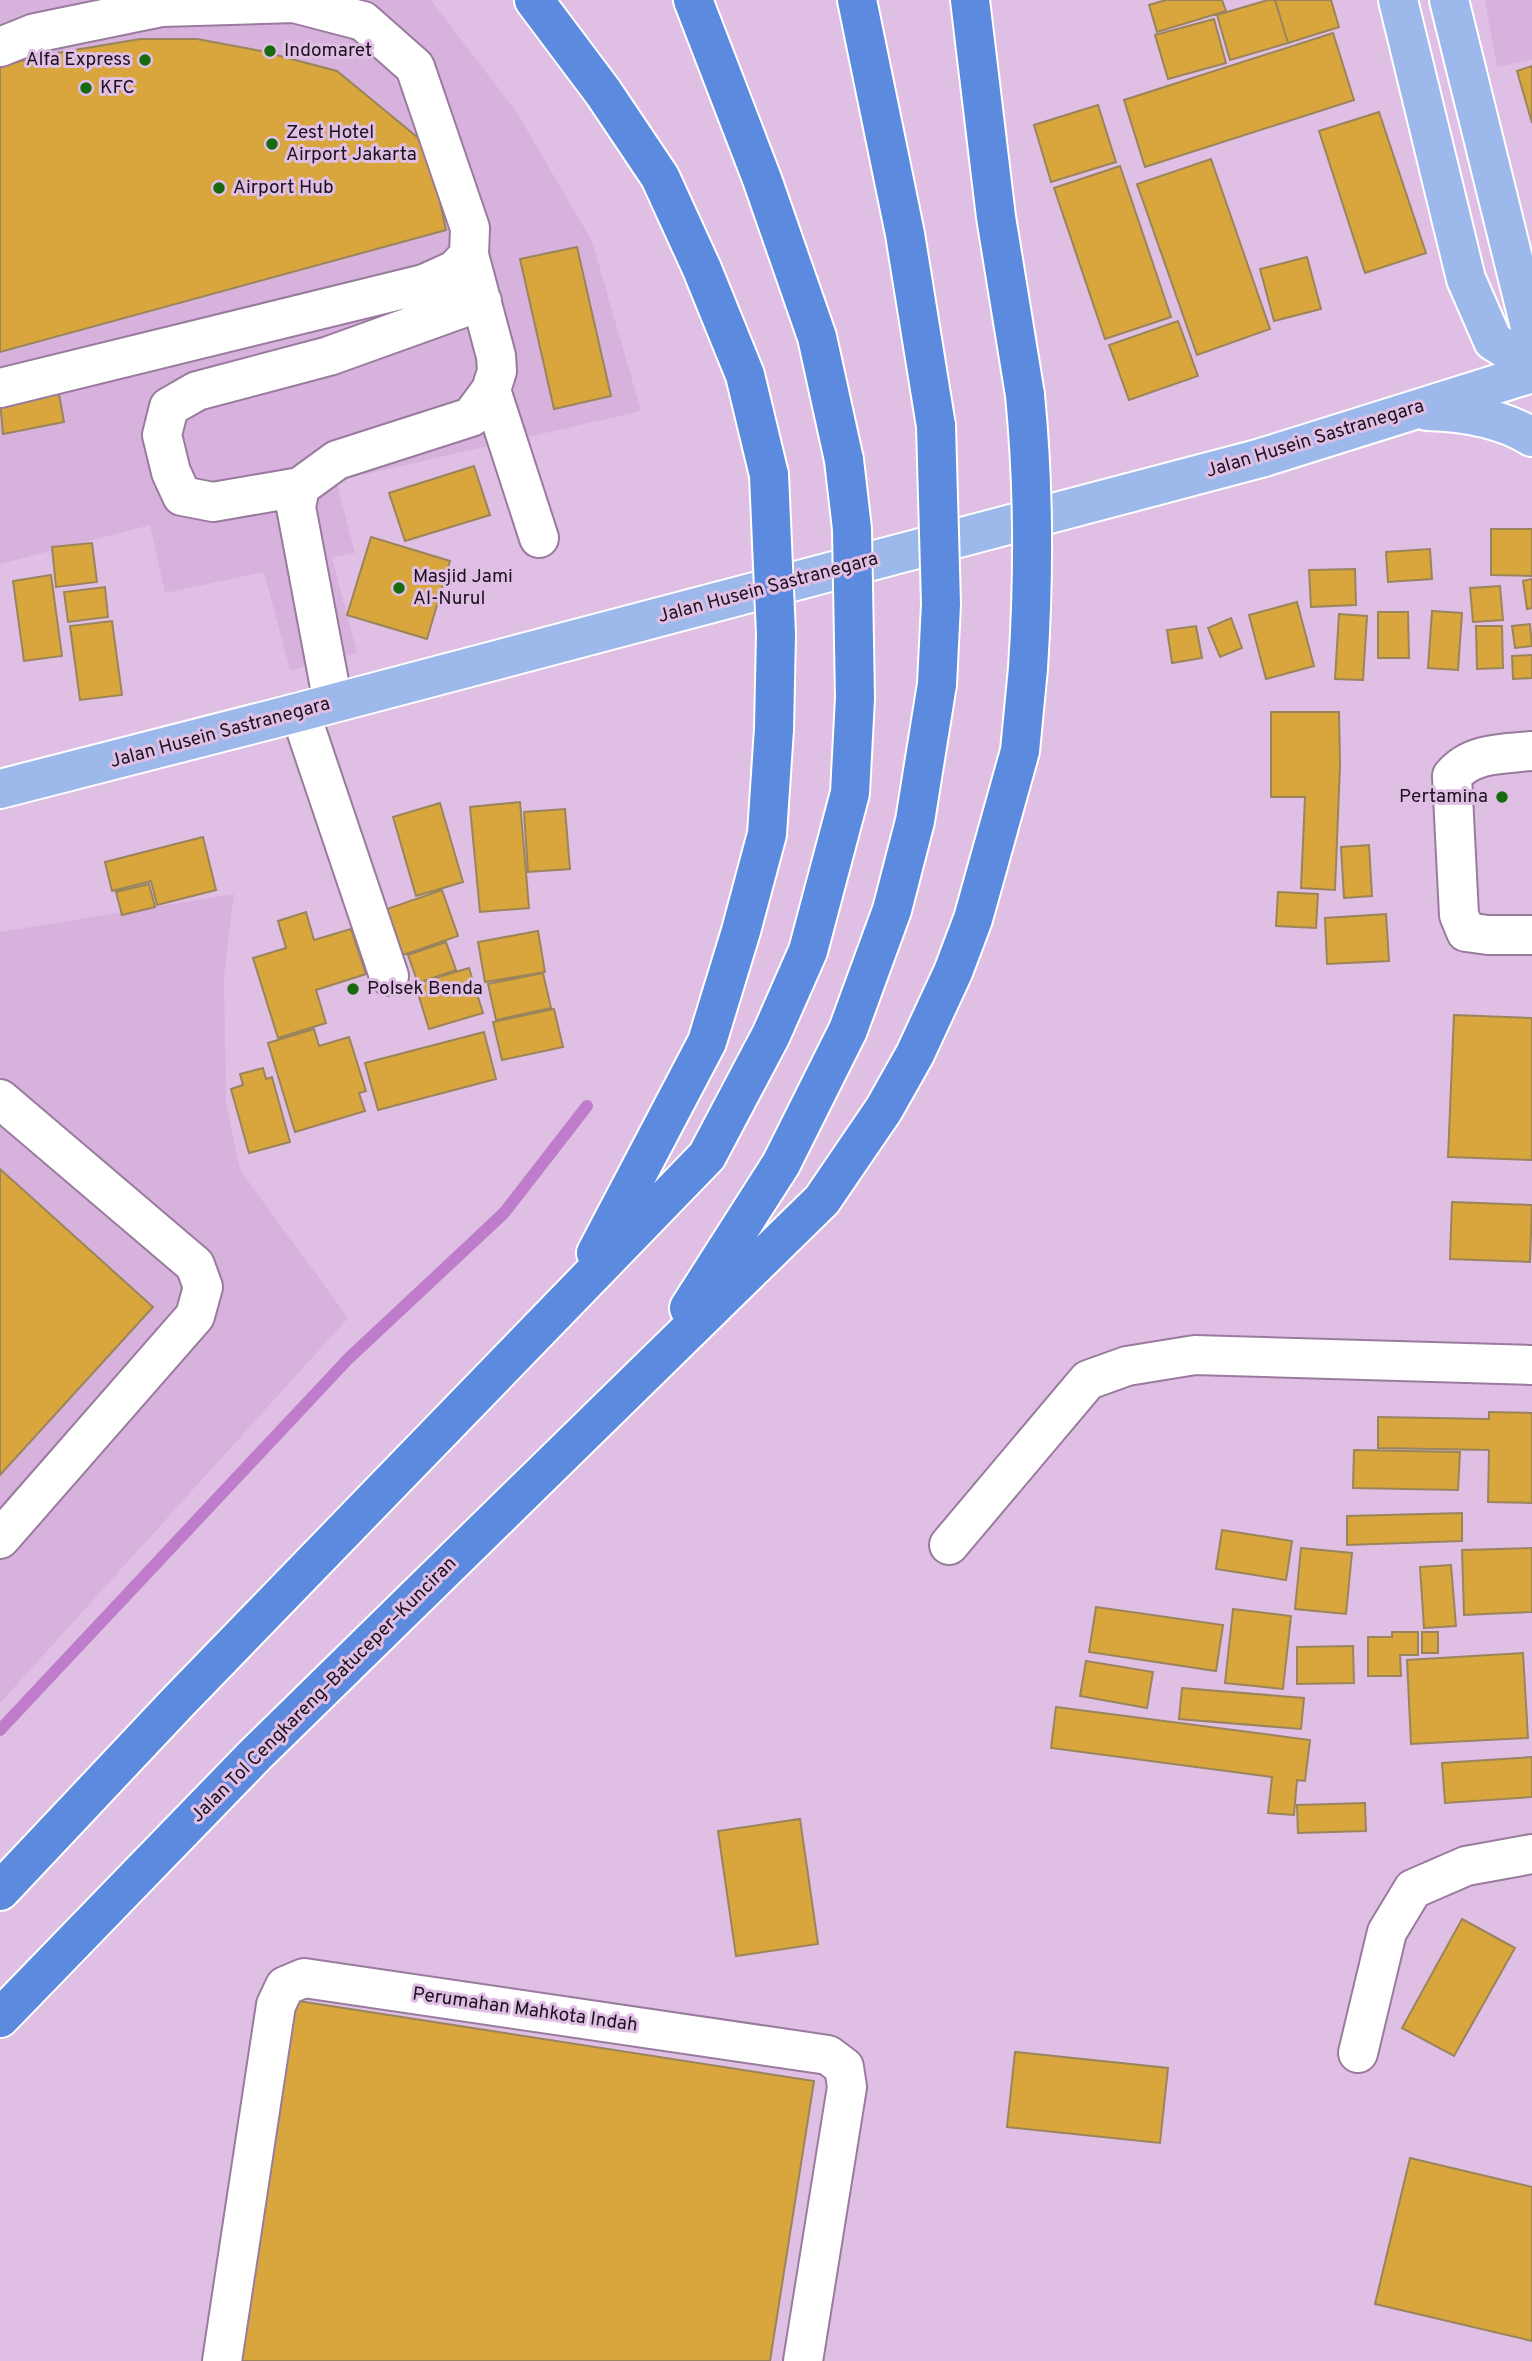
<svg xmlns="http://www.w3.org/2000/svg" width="1532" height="2361" viewBox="0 0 1532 2361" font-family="Overpass,sans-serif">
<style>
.built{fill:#d6b2dc}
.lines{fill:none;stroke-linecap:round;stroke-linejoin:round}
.stream{stroke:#bf7cca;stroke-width:12}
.building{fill:#d8a63d;stroke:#9a845c;stroke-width:2}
.minor-casing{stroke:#997b9d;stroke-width:42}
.major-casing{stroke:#fff;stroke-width:42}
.highway-casing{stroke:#fff;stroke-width:42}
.minor{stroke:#fff;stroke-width:38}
.major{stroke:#9db9ec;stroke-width:38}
.highway{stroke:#5c8adf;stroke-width:38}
.highway-bridge-casing{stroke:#fff;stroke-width:42;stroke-linecap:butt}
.highway-bridge{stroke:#5c8adf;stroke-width:38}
.poi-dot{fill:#176a0f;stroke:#e0bfe4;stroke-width:2.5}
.labels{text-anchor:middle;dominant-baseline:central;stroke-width:6;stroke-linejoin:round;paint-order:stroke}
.poi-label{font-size:19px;fill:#1c111e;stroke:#e0bfe4;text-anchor:start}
.street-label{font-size:19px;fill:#1c111e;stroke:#e0bfe4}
</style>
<rect width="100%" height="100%" fill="#e0bfe4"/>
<path class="built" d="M0 0H431L517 113 592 241 641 411 336 481 355 553 332 557 357 653 290 670 264 572 165 593 150 525 0 564Z
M1485 0H1532V60L1497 67Z
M234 894 224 975 226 1103 240 1170 348 1318 0 1703V932Z"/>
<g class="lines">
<path class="stream" d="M0 1730 348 1359 504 1213 587 1106"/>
</g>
<path class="building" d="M1166 0H1222L1226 11 1157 32 1149 5Z
M1268 0H1275L1288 43 1230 60 1217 15Z
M1275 0H1331L1339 27 1288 43Z
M1214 19 1226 63 1168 79 1155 35Z
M1333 33 1354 100 1145 167 1124 100Z
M140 39H197L261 51 337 71 428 146 446 230 0 352V67L39 56Z
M1532 66V123L1517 71Z
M1098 105 1116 162 1051 182 1034 125Z
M1379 112 1426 253 1365 273 1319 131Z
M1211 159 1270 329 1197 355 1137 184Z
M1120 166 1171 317 1105 339 1054 188Z
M577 247 611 396 554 409 520 259Z
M1307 257 1321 309 1274 321 1260 269Z
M1178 321 1198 376 1129 400 1109 345Z
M58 389 64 422 3 434 0 400Z
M474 466 490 515 405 541 389 493Z
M1491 529H1532V576L1491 575Z
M371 537 450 561 427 639 347 615Z
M92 543 97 582 56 587 52 547Z
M1430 549 1432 579 1388 582 1386 552Z
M1355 569 1356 605 1311 607 1309 570Z
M51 575 62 656 24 661 13 581Z
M1532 579V608L1527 609 1523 581Z
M1500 586 1503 620 1473 622 1470 588Z
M105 587 108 617 68 622 64 592Z
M1297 602 1314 666 1266 679 1249 615Z
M1432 611 1462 613 1458 670 1428 668Z
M1378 612H1408L1409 658H1378Z
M1339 614 1367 616 1363 680 1335 679Z
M1231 618 1242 648 1220 657 1208 628Z
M112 621 122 695 80 700 70 626Z
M1530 624 1532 646 1515 648 1512 626Z
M1196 626 1202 658 1172 663 1167 630Z
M1476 626H1502L1503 668 1477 669Z
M1532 655V678L1513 679 1512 656Z
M1271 712H1339L1340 765 1335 890 1301 888 1305 797H1271Z
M520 802 529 908 480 912 470 807Z
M440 803 463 882 416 896 393 817Z
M565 809 570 869 528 872 524 812Z
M203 837 216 890 157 905 151 881 112 891 105 862Z
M1369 845 1372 896 1344 898 1341 847Z
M149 884 155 907 122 915 116 892Z
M442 890 458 936 403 955 387 909Z
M1278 892 1318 894 1316 928 1276 926Z
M306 912 314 940 351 929 366 974 316 990 326 1023 278 1038 253 958 286 948 278 921Z
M1386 914 1389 961 1327 964 1325 918Z
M538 931 545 972 485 982 478 942Z
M446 942 456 970 418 983 408 955Z
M469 968 483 1013 429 1029 415 984Z
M543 973 551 1008 496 1020 488 984Z
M554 1009 563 1047 502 1060 493 1022Z
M1454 1015 1532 1018V1160L1448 1157Z
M314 1029 319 1046 349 1037 366 1091 359 1093 365 1111 295 1132 268 1043Z
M484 1032 496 1079 378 1110 365 1063Z
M263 1068 266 1079 272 1077 290 1142 249 1153 231 1089 243 1085 240 1074Z
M0 1169 153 1307 0 1475Z
M1452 1202 1532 1205 1530 1262 1450 1259Z
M1489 1412 1532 1413V1503L1488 1502 1489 1450 1378 1448V1417L1489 1419Z
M1354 1450 1460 1452 1458 1490 1353 1488Z
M1462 1513V1541L1347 1545V1516Z
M1222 1530 1292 1541 1286 1580 1216 1569Z
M1301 1548 1352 1553 1346 1614 1295 1609Z
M1532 1548V1612L1464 1615 1462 1550Z
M1451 1565 1456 1626 1424 1628 1420 1567Z
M1096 1607 1223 1625 1216 1671 1089 1652Z
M1233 1609 1291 1616 1283 1689 1225 1683Z
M1392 1632H1418V1655H1400L1401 1676H1368V1637H1392Z
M1422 1632H1438V1653H1422Z
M1353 1646 1354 1683 1297 1684V1647Z
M1523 1653 1528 1738 1411 1744 1407 1660Z
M1086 1661 1153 1672 1147 1708 1080 1696Z
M1182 1688 1304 1698 1301 1729 1179 1719Z
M1056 1707 1310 1740 1305 1781 1297 1780 1294 1815 1268 1813 1272 1777 1051 1748Z
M1532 1757V1797L1445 1803 1442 1763Z
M1365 1803 1366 1831 1298 1833 1297 1805Z
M800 1819 818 1944 736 1956 718 1831Z
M1462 1919 1515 1948 1454 2056 1402 2028Z
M292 2000 814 2081 770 2361H236Z
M1015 2052 1168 2068 1160 2143 1007 2127Z
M1410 2158 1532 2187V2341L1375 2304Z"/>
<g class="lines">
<g class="minor-casing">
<path id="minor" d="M0 47 35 33 162 7 294 3 363 21 415 67 470 228 469 255 496 356 497 371 491 390 471 417 337 460 300 487 296 507 333 703
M0 388 424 284 455 270 469 255
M491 390 539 538
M300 487 213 502 182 496 171 472 162 435 169 407 197 391 329 356 482 301
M300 712 389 976
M1532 751C1503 754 1472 752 1452 776L1459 915 1466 932 1488 935H1532
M0 1099 195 1265 203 1287 195 1316 0 1539
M949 1545 1088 1380 1127 1366 1195 1355 1532 1365
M1358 2053 1387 1932 1413 1889 1466 1866 1532 1854
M222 2361 276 2005 285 1986 304 1978 828 2055 844 2067 847 2087 803 2361"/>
</g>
<g class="major-casing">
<path id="major" d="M1398 0 1466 279 1493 341 1532 365
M1449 0 1532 335
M1427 411C1463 412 1501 418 1532 437
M0 789 300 712 1261 458 1532 373"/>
</g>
<g class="highway-casing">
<path id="highway" d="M534 0 603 92 660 177 702 269 745 375 769 475
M693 0 762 179 817 337 844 460
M857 0 905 234 936 426
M970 0 996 217 1025 395
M596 1253 707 1042 741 931 767 834 774 729
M689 1308 781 1164 848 1030 892 910 915 821 937 684
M0 1891 178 1702 707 1156 771 1035 808 951 850 793 855 698
M0 2018 255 1755 822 1200 884 1109 915 1054 953 972 973 919 1020 751 1028 668"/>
</g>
<use href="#minor" class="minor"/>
<use href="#major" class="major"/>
<use href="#highway" class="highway"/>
<g class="highway-bridge-casing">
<path id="highway-bridge" d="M1025 395C1034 487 1034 576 1028 668
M936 426 941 604 937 684
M844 460 852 529 855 698
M769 475 776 634 774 729"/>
</g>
<use href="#highway-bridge" class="highway-bridge"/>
</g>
<g class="poi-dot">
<circle cx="270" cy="51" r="7"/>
<circle cx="145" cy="60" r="7"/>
<circle cx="86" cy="88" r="7"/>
<circle cx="272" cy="144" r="7"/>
<circle cx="219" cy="188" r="7"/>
<circle cx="399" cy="588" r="7"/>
<circle cx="1502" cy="797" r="7"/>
<circle cx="353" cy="989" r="7"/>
</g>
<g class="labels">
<g class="poi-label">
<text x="284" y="51">Indomaret</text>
<text x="131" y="60" text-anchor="end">Alfa Express</text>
<text x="100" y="88">KFC</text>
<text x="286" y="133">Zest Hotel<tspan x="286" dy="22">Airport Jakarta</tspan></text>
<text x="233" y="188">Airport Hub</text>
<text x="413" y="577">Masjid Jami<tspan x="413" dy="22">Al-Nurul</tspan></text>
<text x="1488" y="797" text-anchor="end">Pertamina</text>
<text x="367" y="989">Polsek Benda</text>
</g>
<g class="street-label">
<text transform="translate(1315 439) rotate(-17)">Jalan Husein Sastranegara</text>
<text transform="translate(768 588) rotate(-15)">Jalan Husein Sastranegara</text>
<text transform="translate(220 733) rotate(-15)">Jalan Husein Sastranegara</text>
<text transform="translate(324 1690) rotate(-45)">Jalan Tol Cengkareng–Batuceper–Kunciran</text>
<text transform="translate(525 2010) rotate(8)">Perumahan Mahkota Indah</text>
</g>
</g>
</svg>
